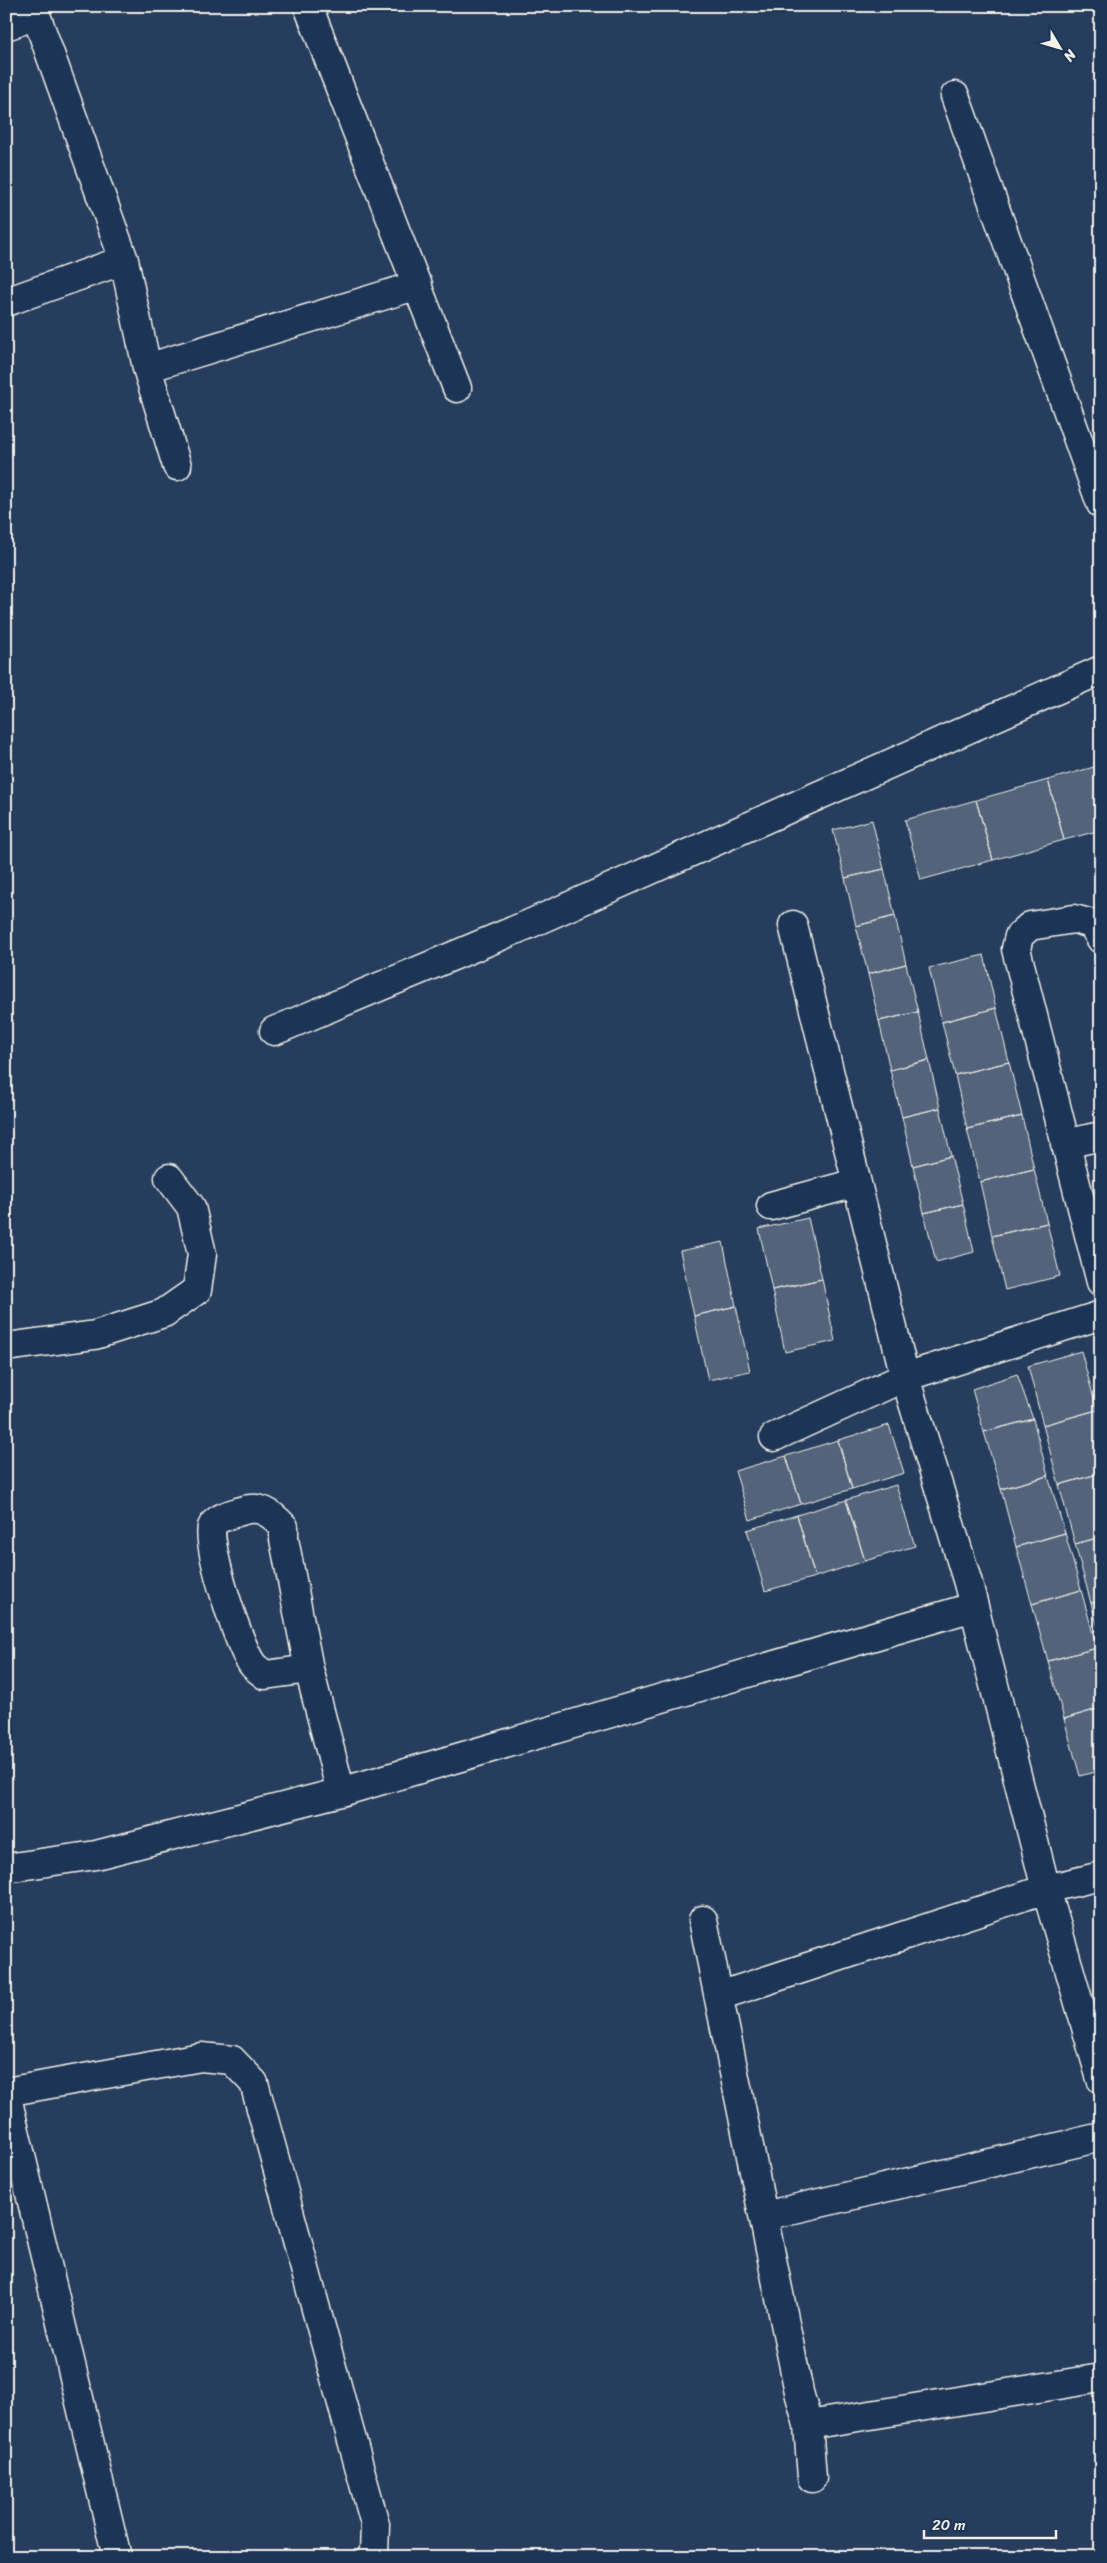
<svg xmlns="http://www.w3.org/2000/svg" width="1107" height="2563" viewBox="0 0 1107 2563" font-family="Sriracha,sans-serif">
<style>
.building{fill:#52647b;stroke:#f4f1e8}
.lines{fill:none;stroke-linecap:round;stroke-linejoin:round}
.minor-casing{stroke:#f4f1e8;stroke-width:31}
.minor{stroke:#1d3557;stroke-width:28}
</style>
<rect width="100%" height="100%" fill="#263d5d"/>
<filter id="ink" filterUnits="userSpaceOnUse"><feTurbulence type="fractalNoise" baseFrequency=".02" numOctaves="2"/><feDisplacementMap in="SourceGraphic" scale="10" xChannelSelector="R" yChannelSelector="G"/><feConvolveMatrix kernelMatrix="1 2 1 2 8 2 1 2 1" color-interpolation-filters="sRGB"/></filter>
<g filter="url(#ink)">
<path class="building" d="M1101 765V830L1064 840 1048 780Z
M1048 780 1064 840 993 860 976 800Z
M976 800 993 860 921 880 905 820Z
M872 820 884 869 845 878 833 830Z
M884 869 895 916 856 926 845 878Z
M895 916 906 964 868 974 856 926Z
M984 955 996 1008 942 1022 929 968Z
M906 964 918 1012 879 1021 868 974Z
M996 1008 1009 1062 955 1075 942 1022Z
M918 1012 929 1060 890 1070 879 1021Z
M929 1060 940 1108 902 1117 890 1070Z
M1009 1062 1022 1116 967 1129 955 1075Z
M940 1108 951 1156 913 1166 902 1117Z
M1022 1116 1034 1169 980 1182 967 1129Z
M951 1156 963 1204 924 1213 913 1166Z
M1034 1169 1047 1223 992 1236 980 1182Z
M963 1204 974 1252 936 1262 924 1213Z
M808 1218 822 1279 772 1290 759 1229Z
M1047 1223 1060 1276 1005 1290 992 1236Z
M723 1242 736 1306 694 1316 680 1251Z
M822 1279 835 1341 785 1352 772 1290Z
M736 1306 750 1371 708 1380 694 1316Z
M1081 1351 1097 1410 1043 1425 1028 1366Z
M1017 1374 1033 1419 984 1432 972 1389Z
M1097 1410 1101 1423V1473L1059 1485 1043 1425Z
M1033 1419 1048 1476 1001 1489 984 1432Z
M889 1425 904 1473 852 1489 838 1440Z
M838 1440 852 1489 801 1504 786 1456Z
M786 1456 801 1504 750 1520 735 1471Z
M1101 1473V1537L1075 1544 1059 1485Z
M1048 1476 1065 1533 1016 1547 1001 1489Z
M896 1485 915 1546 865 1561 846 1500Z
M846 1500 865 1561 815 1577 797 1515Z
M797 1515 815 1577 765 1591 747 1530Z
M1065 1533 1081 1590 1032 1604 1016 1547Z
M1101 1537V1601L1091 1603 1075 1544Z
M1081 1590 1097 1648 1048 1661 1032 1604Z
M1101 1601V1638L1091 1603Z
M1097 1648 1101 1663V1708L1064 1719 1048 1661Z
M1101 1708V1770L1080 1776 1064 1719Z"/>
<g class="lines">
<g class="minor-casing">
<path id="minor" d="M308 6 457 388
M6 26 36 15 124 260 147 368 177 466
M955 96 1101 504
M6 302 124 260
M147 368 418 285
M793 925 905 1377 968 1583 1046 1889 1101 2079
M1101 939 1092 924 1074 919 1030 926 1019 936 1016 949 1101 1282
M274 1031 527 925 1101 670
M1065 1144 1101 1136
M771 1206 856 1183
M6 1347 95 1335 164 1313 197 1290 202 1254 191 1207 169 1178
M774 1437 905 1377 1101 1315
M309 1669 265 1675C262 1672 256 1669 253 1665 240 1650 206 1545 212 1527 216 1517 232 1514 241 1511 260 1504 272 1514 284 1527V1539L309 1669 341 1792
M6 1868 96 1855 341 1792 973 1607
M703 1920 799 2392 808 2425 812 2478
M719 1996 1046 1889 1101 1876
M6 2092 201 2057 232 2060 254 2083 375 2524 374 2554 371 2557
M6 2093 117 2557
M764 2216 1101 2137
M808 2425 1101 2378"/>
</g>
<use href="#minor" class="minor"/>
</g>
</g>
<rect width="1107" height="2563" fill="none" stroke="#1d3557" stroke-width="25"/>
<rect x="12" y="12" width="1082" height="2538" fill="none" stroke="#f4f1e8" stroke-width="2" filter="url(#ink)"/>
<g transform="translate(1060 48) rotate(128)" stroke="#1d3557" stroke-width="4" paint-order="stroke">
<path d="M0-4L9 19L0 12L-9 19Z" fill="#f4f1e8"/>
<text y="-8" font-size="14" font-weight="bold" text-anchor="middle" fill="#f4f1e8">N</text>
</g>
<path d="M924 2530v8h132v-8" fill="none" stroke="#f4f1e8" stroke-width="2.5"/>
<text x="932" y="2530" font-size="15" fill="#f4f1e8" stroke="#1d3557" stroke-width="4" paint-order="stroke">20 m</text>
</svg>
